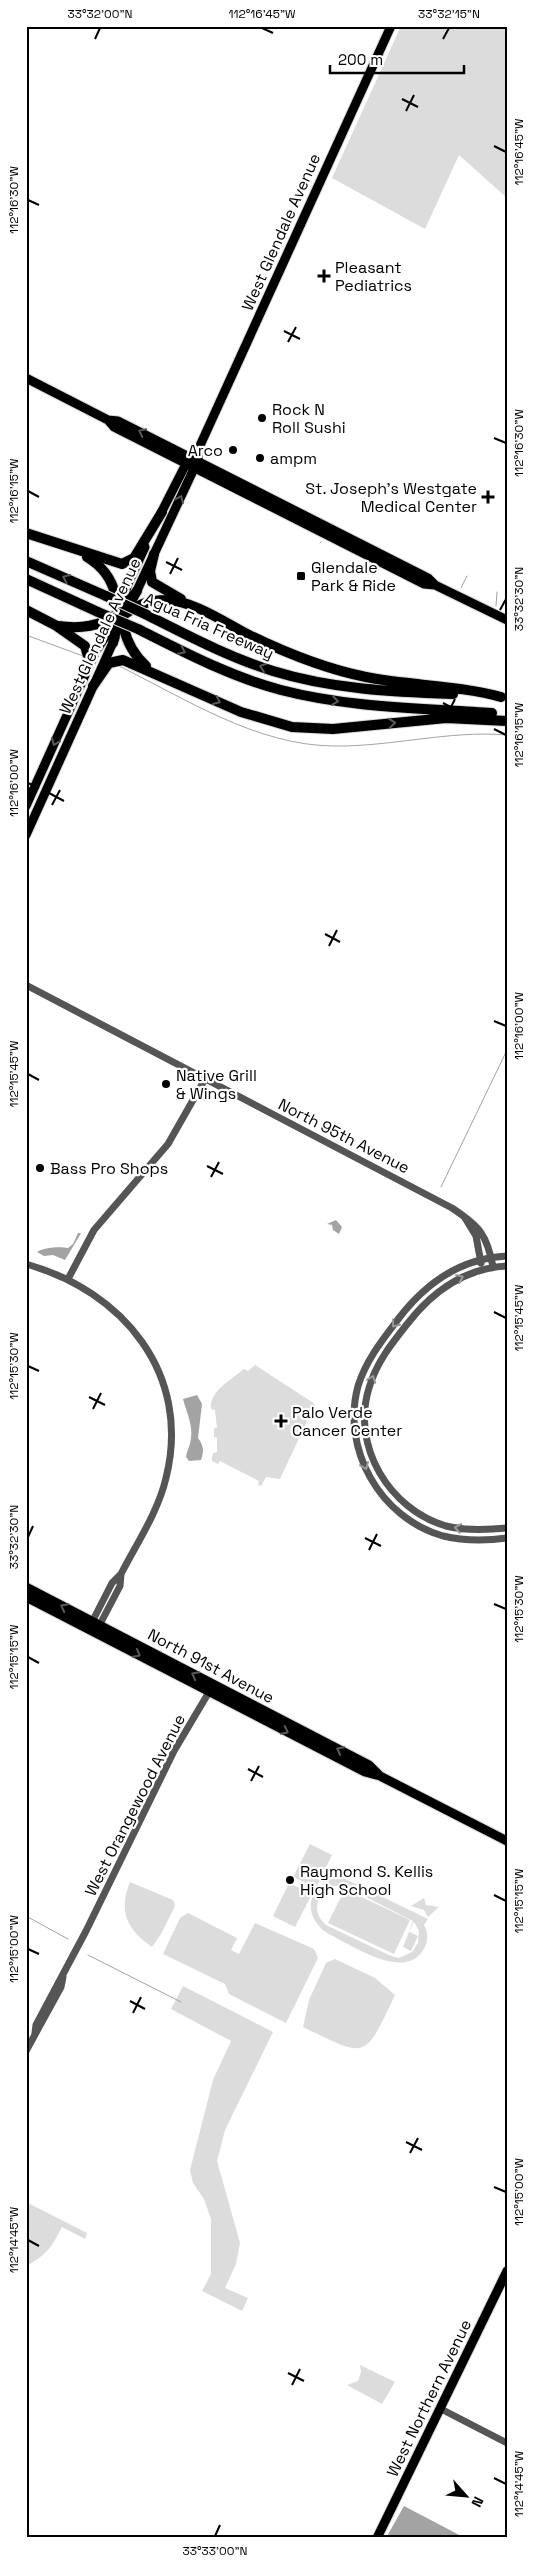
<svg xmlns="http://www.w3.org/2000/svg" width="533" height="2564" viewBox="0 0 533 2564" font-family="'Space Grotesk',sans-serif">
<style>
.green{fill:#dcdcdc;fill-rule:evenodd}
.water{fill:#a3a3a3}
.lines{fill:none;stroke-linecap:round;stroke-linejoin:round}
.stream{stroke:#a3a3a3;stroke-width:1}
.major-casing{stroke:#dbdbdb;stroke-width:11}
.highway-casing{stroke:#dbdbdb;stroke-width:12}
.minor{stroke:#555;stroke-width:7}
.major{stroke:#000;stroke-width:9}
.highway{stroke:#000;stroke-width:10}
.highway-bridge-casing{stroke:#dbdbdb;stroke-width:12;stroke-linecap:butt}
.highway-bridge{stroke:#000;stroke-width:10}
.oneway{stroke:#595959}
.oneway2{stroke:#999}
.ticks{fill:none;stroke:#000;stroke-width:2}
.poi-dot{fill:#000;stroke:#fff;stroke-width:2}
.labels{text-anchor:middle;dominant-baseline:central;stroke-width:4.5;stroke-linejoin:round;paint-order:stroke}
.street-label{font-size:16px;fill:#000;stroke:#fff}
.poi-label{font-size:16px;fill:#000;stroke:#fff;text-anchor:start}
.neatline{fill:none;stroke:#000;stroke-width:2}
.ticks-label{font-size:12px;text-anchor:middle;fill:#000}
</style>
<rect width="100%" height="100%" fill="#fff"/>
<path class="green" d="M401 26H507V198L459 155 425 229 332 178Z
M255 1365 315 1404 280 1479 266 1477 261 1486 258 1485 259 1481 220 1461 218 1464 212 1461V1458L213 1453 217 1452V1438L214 1437V1428H217L215 1410 211 1409C209 1391 232 1379 244 1369L248 1371Z
M310 1844 332 1855 316 1888 293 1877Z
M333 1873 428 1919 424 1925C429 1933 428 1943 423 1950 404 1982 350 1944 327 1933 311 1922 304 1903 319 1887 324 1882 329 1881 333 1873ZM333 1886 346 1887 413 1921 403 1947 411 1951 418 1936 409 1932 414 1922 419 1931 418 1943 412 1952 399 1958 391 1956 326 1925C311 1912 316 1894 333 1886Z
M130 1882 173 1900 175 1906 161 1934 152 1947C127 1930 118 1911 130 1882Z
M289 1883 312 1894 295 1927 273 1916Z
M345 1889 410 1920 394 1954 328 1923Z
M424 1898 426 1905 439 1907 428 1917 424 1910 411 1906Z
M188 1913 237 1938 231 1950 239 1954 255 1923 314 1949 318 1958 286 2023 229 1994 225 1984 163 1954 180 1918Z
M335 1959 375 1978 395 1995C364 2061 367 2058 303 2027L309 2000 326 1963Z
M183 1986 273 2032 225 2130 217 2161 240 2243 236 2264 225 2288 248 2298 242 2311 202 2291 211 2274V2219L204 2199 193 2183 190 2170 213 2080 231 2041 171 2009Z
M26 2202 87 2233 85 2239 62 2227C51 2248 47 2255 26 2266Z
M360 2365 395 2382 382 2404 347 2385 358 2381 361 2372Z"/>
<path class="water" d="M336 1220 342 1227 339 1234 333 1230 332 1225 327 1224Z
M78 1233H81L80 1235 65 1260 53 1255 44 1256 37 1252C42 1248 59 1246 68 1248L73 1244Z
M197 1395 202 1404 198 1438C204 1446 204 1451 201 1460L189 1461 186 1457C187 1450 191 1444 191 1437 193 1425 186 1411 183 1399Z
M404 2506 465 2538H386Z"/>
<g class="lines">
<path class="stream" d="M320 543 321 542
M377 572V571
M461 588 467 576
M496 606 497 592
M26 635 83 656
M119 666C186 699 256 745 333 746 391 747 449 730 507 735
M441 1187 507 1050
M26 1916 68 1939
M88 1955 181 2002"/>
<g class="major-casing">
<path id="major" d="M26 378 108 420 118 421 428 578 435 585 507 620
M108 420 114 427 424 584 435 585
M159 517 190 456 195 452
M125 590 145 547
M134 597 198 460V450L391 26
M26 806 100 642
M26 835 115 638
M26 1587 369 1765 380 1776
M26 1597 365 1772 380 1776 507 1841
M377 2538 507 2271"/>
</g>
<g class="highway-casing">
<path id="highway" d="M26 533 122 564 134 558 162 512
M154 554 150 571 152 582 181 599
M87 557C119 576 122 610 113 643
M26 561 106 596
M26 579 98 612
M127 585C117 615 123 645 146 666
M26 610 55 625 85 646 89 660 81 682
M145 614C187 635 228 657 273 671 331 689 393 692 453 694
M58 626C94 631 117 621 137 591
M138 629C184 652 231 677 281 690 350 708 422 708 492 713
M98 647C114 621 132 600 166 600 194 601 224 622 249 635 286 653 326 669 366 677 411 686 457 685 501 697
M93 686 109 663 123 660 241 712 292 727 333 729 446 718 507 721"/>
</g>
<path class="minor" d="M26 985 452 1208C479 1226 487 1234 493 1267
M465 1218 476 1236 481 1263
M507 1256C461 1258 426 1283 399 1318 383 1339 366 1360 358 1386 341 1449 380 1518 443 1536 464 1541 485 1541 507 1538
M26 1264C123 1291 192 1374 166 1478 158 1512 137 1543 121 1574L112 1583 91 1624
M507 1266C465 1268 433 1291 408 1323 392 1343 376 1363 369 1388 351 1446 389 1509 446 1526 466 1531 486 1530 507 1528
M68 1279 94 1230 168 1144 205 1079
M98 1628 120 1586 121 1574
M35 2033 36 2025 86 1931 174 1751 209 1692
M26 2051 61 1987 63 1977
M441 2409 507 2443"/>
<use href="#major" class="major"/>
<use href="#highway" class="highway"/>
<g class="highway-bridge-casing">
<path id="highway-bridge" d="M106 596 145 614
M98 612 138 629"/>
</g>
<use href="#highway-bridge" class="highway-bridge"/>
</g>
<defs><path id="oneway-chevron" d="M-2-3.5L2.5 0L-2 3.5" fill="none" stroke-width="1.6" stroke-linecap="round" stroke-linejoin="round" transform="scale(1.25)"/></defs>
<g class="oneway">
<use href="#oneway-chevron" transform="translate(142 432) rotate(-154)"/>
<use href="#oneway-chevron" transform="translate(180 499) rotate(-65)"/>
<use href="#oneway-chevron" transform="translate(66 578) rotate(-156)"/>
<use href="#oneway-chevron" transform="translate(182 651) rotate(26)"/>
<use href="#oneway-chevron" transform="translate(263 667) rotate(-161)"/>
<use href="#oneway-chevron" transform="translate(217 701) rotate(25)"/>
<use href="#oneway-chevron" transform="translate(335 701) rotate(8)"/>
<use href="#oneway-chevron" transform="translate(392 723) rotate(-6)"/>
<use href="#oneway-chevron" transform="translate(55 742) rotate(113)"/>
<use href="#oneway-chevron" transform="translate(64 1607) rotate(-153)"/>
<use href="#oneway-chevron" transform="translate(137 1654) rotate(28)"/>
<use href="#oneway-chevron" transform="translate(195 1675) rotate(-152)"/>
<use href="#oneway-chevron" transform="translate(285 1731) rotate(27)"/>
<use href="#oneway-chevron" transform="translate(340 1750) rotate(-153)"/>
</g>
<g class="oneway2">
<use href="#oneway-chevron" transform="translate(460 1278) rotate(-24)"/>
<use href="#oneway-chevron" transform="translate(395 1324) rotate(128)"/>
<use href="#oneway-chevron" transform="translate(372 1379) rotate(-69)"/>
<use href="#oneway-chevron" transform="translate(365 1466) rotate(67)"/>
<use href="#oneway-chevron" transform="translate(458 1528) rotate(-170)"/>
</g>
<path class="ticks" d="M262 28 273 33M95 39 100 28M443 39 449 28M402 99 418 107M406 111 414 95M494 146 506 152M28 200 39 205M284 331 300 339M288 342 296 327M494 438 506 443M28 491 39 497M166 562 182 570M170 574 178 558M500 610 506 599M443 703 458 711M447 715 455 699M494 729 506 735M28 783 39 788M49 793 64 801M52 805 60 790M325 934 340 942M329 946 337 930M494 1021 506 1026M28 1074 39 1080M207 1166 223 1174M211 1177 219 1162M494 1312 506 1318M28 1366 39 1371M89 1397 105 1405M93 1409 101 1393M28 1537 33 1526M365 1538 381 1546M369 1550 377 1534M494 1604 506 1609M28 1657 39 1663M248 1769 263 1777M251 1781 259 1766M494 1895 506 1901M28 1949 39 1954M130 2001 145 2009M133 2013 141 1997M406 2142 422 2150M410 2153 418 2138M494 2187 506 2192M28 2240 39 2246M288 2373 304 2381M292 2385 300 2369M494 2478 506 2484M215 2536 220 2525"/>
<g class="poi-dot">
<path d="M321.5 268.5h5v5h5v5h-5v5h-5v-5h-5v-5h5z"/>
<circle cx="262" cy="418" r="5"/>
<circle cx="233" cy="450" r="5"/>
<circle cx="260" cy="458" r="5"/>
<path d="M485.5 489.5h5v5h5v5h-5v5h-5v-5h-5v-5h5z"/>
<rect x="296" y="571" width="10" height="10" rx="2.5"/>
<circle cx="166" cy="1084" r="5"/>
<circle cx="40" cy="1168" r="5"/>
<path d="M278.5 1413.5h5v5h5v5h-5v5h-5v-5h-5v-5h5z"/>
<circle cx="290" cy="1880" r="5"/>
</g>
<g class="labels">
<g class="street-label">
<text transform="translate(281 232) rotate(-66)">West Glendale Avenue</text>
<text transform="translate(209 626) rotate(24)">Agua Fria Freeway</text>
<text transform="translate(100 636) rotate(-65)">West Glendale Avenue</text>
<text transform="translate(344 1136) rotate(27)">North 95th Avenue</text>
<text transform="translate(211 1666) rotate(28)">North 91st Avenue</text>
<text transform="translate(135 1805) rotate(-63)">West Orangewood Avenue</text>
<text transform="translate(429 2398) rotate(-64)">West Northern Avenue</text>
</g>
<g class="poi-label">
<text x="335" y="267">Pleasant<tspan x="335" dy="18">Pediatrics</tspan></text>
<text x="272" y="409">Rock N<tspan x="272" dy="18">Roll Sushi</tspan></text>
<text x="223" y="450" text-anchor="end">Arco</text>
<text x="270" y="458">ampm</text>
<text x="477" y="488" text-anchor="end">St. Joseph's Westgate<tspan x="477" dy="18">Medical Center</tspan></text>
<text x="311" y="567">Glendale<tspan x="311" dy="18">Park &amp; Ride</tspan></text>
<text x="176" y="1075">Native Grill<tspan x="176" dy="18">&amp; Wings</tspan></text>
<text x="50" y="1168">Bass Pro Shops</text>
<text x="292" y="1412">Palo Verde<tspan x="292" dy="18">Cancer Center</tspan></text>
<text x="300" y="1871">Raymond S. Kellis<tspan x="300" dy="18">High School</tspan></text>
</g>
</g>
<rect width="533" height="2564" fill="none" stroke="#ffffff" stroke-width="55"/>
<g transform="translate(466 2496) rotate(117)" stroke="#ffffff" stroke-width="4" paint-order="stroke">
<path d="M0-4L9 19L0 12L-9 19Z" fill="#000000"/>
<text y="-8" font-size="14" font-weight="bold" text-anchor="middle" fill="#000000">N</text>
</g>
<path d="M330 65v8h134v-8" fill="none" stroke="#000000" stroke-width="2.5"/>
<text x="338" y="65" font-size="15" fill="#000000" stroke="#ffffff" stroke-width="4" paint-order="stroke">200 m</text>
<rect x="28" y="28" width="478" height="2508" class="neatline"/>
<g class="ticks-label">
<text x="100" y="18">33°32'00"N</text>
<text x="262" y="18">112°16'45"W</text>
<text x="449" y="18">33°32'15"N</text>
<text transform="translate(519 152) rotate(-90)" y="4">112°16'45"W</text>
<text transform="translate(14 200) rotate(-90)" y="4">112°16'30"W</text>
<text transform="translate(519 443) rotate(-90)" y="4">112°16'30"W</text>
<text transform="translate(14 491) rotate(-90)" y="4">112°16'15"W</text>
<text transform="translate(519 599) rotate(-90)" y="4">33°32'30"N</text>
<text transform="translate(519 735) rotate(-90)" y="4">112°16'15"W</text>
<text transform="translate(14 783) rotate(-90)" y="4">112°16'00"W</text>
<text transform="translate(519 1026) rotate(-90)" y="4">112°16'00"W</text>
<text transform="translate(14 1074) rotate(-90)" y="4">112°15'45"W</text>
<text transform="translate(519 1318) rotate(-90)" y="4">112°15'45"W</text>
<text transform="translate(14 1366) rotate(-90)" y="4">112°15'30"W</text>
<text transform="translate(14 1537) rotate(-90)" y="4">33°32'30"N</text>
<text transform="translate(519 1609) rotate(-90)" y="4">112°15'30"W</text>
<text transform="translate(14 1657) rotate(-90)" y="4">112°15'15"W</text>
<text transform="translate(519 1901) rotate(-90)" y="4">112°15'15"W</text>
<text transform="translate(14 1949) rotate(-90)" y="4">112°15'00"W</text>
<text transform="translate(519 2192) rotate(-90)" y="4">112°15'00"W</text>
<text transform="translate(14 2240) rotate(-90)" y="4">112°14'45"W</text>
<text transform="translate(519 2484) rotate(-90)" y="4">112°14'45"W</text>
<text x="215" y="2555">33°33'00"N</text>
</g>
</svg>
